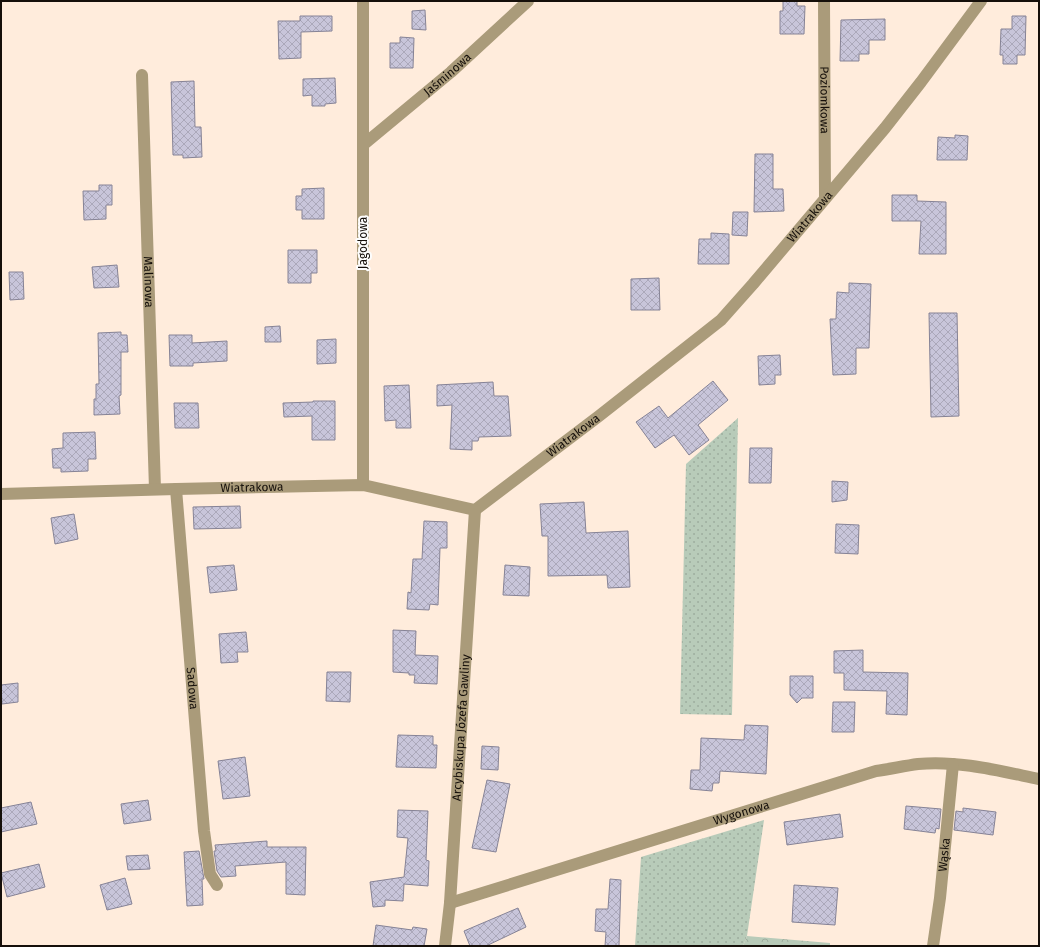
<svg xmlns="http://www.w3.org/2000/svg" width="1040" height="947" viewBox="0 0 1040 947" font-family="'Fira Sans',sans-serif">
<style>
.grass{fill:url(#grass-dots)}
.forest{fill:url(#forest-crowns)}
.building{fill:url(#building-cross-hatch);stroke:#868396}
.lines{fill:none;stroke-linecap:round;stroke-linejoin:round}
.minor{stroke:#aa9b7a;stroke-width:12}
.labels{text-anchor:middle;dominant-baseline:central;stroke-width:4;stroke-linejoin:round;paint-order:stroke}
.street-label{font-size:12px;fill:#150f0a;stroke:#fdfdfd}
</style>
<defs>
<pattern id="grass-dots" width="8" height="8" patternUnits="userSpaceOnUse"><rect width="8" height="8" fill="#b8cbb9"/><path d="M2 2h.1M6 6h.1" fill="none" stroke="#9dad9e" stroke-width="1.8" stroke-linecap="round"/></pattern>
<pattern id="forest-crowns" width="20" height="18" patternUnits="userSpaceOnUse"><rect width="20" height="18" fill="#b8cbb9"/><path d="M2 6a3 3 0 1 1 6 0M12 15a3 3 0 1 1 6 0" fill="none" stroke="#9dad9e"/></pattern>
<pattern id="building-cross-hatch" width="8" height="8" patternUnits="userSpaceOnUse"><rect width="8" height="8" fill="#c8c5da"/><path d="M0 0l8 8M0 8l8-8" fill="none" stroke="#aba8ba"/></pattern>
</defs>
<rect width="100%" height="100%" fill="#ffecdc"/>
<path class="grass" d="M738 418 732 715 680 714 686 464Z
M764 820 747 936 743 946H635L641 857Z"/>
<path class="forest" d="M747 936 830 943V946H743Z"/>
<path class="building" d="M783 1H797V6H805L804 34H780V11H783Z
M425 10 426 30 412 29V11Z
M300 16H332V31L301 32V58L279 59 278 21H300Z
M1012 16H1026L1025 55H1017V64H1003V55H1000L1001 29H1012Z
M885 19V40H869V54H859V61H840L841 20Z
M400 37 414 38 413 68H390V43H400Z
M335 78 336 103 325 104V106H312V95L303 96V79Z
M194 81 195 127H201L202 157 183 158V155H173L171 82Z
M955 135 968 136 967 160H937L938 137 955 138Z
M755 154H773V189H783L784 211 754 212Z
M99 185H112V205H106V219L84 220 83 191H99Z
M324 188V219H302V210H296V196H302V189Z
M892 195H917V201L946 202V254H919L921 221H892Z
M733 212H748L747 236 732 235Z
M711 233 729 234V264H698L699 239H711Z
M288 250H317V273H311V283H288Z
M117 265 119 287 94 288 92 267Z
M9 272H23L24 299 10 300Z
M659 278 660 310H631V279Z
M849 283 871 284 869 348H856V374L833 375 830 319H836L837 292 849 293Z
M929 313H957L959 416 931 417Z
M280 326 281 342H265V327Z
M121 332V335H127L128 352H121V395L119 396 120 414 94 415V399H96V384H99L98 333Z
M169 335H192V343L227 341V361L193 363V366H170Z
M336 339V363L317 364V340Z
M780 355 781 375H775V384L759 385 758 356Z
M713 381 728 400 698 425 709 440 689 455 674 435 655 448 636 422 659 406 668 418Z
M493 382 494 396H508L511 436 479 437 478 441H472V450L450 449 452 405 437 406V385Z
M409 385 411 428H396V420L385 421 384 386Z
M313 401H335V440H312V416L284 417 283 403 313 402Z
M174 403H198L199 428H175Z
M95 432 96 459H88V471L61 472V468H53L52 449 63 448V433Z
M750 448H772L771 483H749Z
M832 481 848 482 847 500 832 502Z
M584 502 586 533 628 531 630 587 608 588 607 575 548 576V536H542L540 504Z
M240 506 241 528 194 529 193 507Z
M74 514 78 539 55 544 51 518Z
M424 521 447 522V548H440L438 605 430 604 429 610 407 609 408 592 411 593 413 559H422Z
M836 524 859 525 858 554 835 553Z
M234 565 237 590 210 593 207 567Z
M505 565 530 567 529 596 503 595Z
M393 630 416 631 415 655 438 656 437 684 414 683 415 675H409V673L393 672Z
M246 632 248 652H237L238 662 221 663 219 634Z
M863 650V672L908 673 907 715 886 714 887 691 844 690V673H834V651Z
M327 672H351L350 702 326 701Z
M790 676H813V698H802L797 703 790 695Z
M18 683V702L2 704 1 685Z
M833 702H855L854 732H832Z
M745 725 768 726 766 774 720 771 719 783H713L712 791 690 789 691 770H700L701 738 744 740Z
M398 735 433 736V745H437L436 768 396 767Z
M482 746 499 747 498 770 481 769Z
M245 757 250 796 223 799 218 761Z
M487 780 510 784 496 852 472 848Z
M148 800 151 820 124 824 121 804Z
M31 802 37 824 1 832V808Z
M906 806 941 809 939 829 936 828 935 833 904 829Z
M963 808 996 812 993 835 954 830 956 811 963 812Z
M398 810 428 811 426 860 429 861 428 886 404 884 403 901 385 900V906L373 907 370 882 404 877 408 838 397 837Z
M840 814 843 837 787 845 784 822Z
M267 841V847H306L305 895 286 894V862L235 866 236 876 221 877 217 871 214 851H216L215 845Z
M199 851 204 879H202L203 905 187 906 184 852Z
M148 855 150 869 128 870 126 856Z
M39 864 45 887 7 897 1 873Z
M125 878 132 904 107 910 100 885Z
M610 879 621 880 619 946H605L606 932 595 931 596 909H608Z
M794 885 838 888 835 925 792 922Z
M518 908 526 927 486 946H470L464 931Z
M376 925 412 930 413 927 427 929 424 946H373Z"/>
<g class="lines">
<g class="minor">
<path id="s1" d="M824 1 825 198"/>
<path id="s2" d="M142 75 155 489"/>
<path id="s3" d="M363 145 451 72 528 1"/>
<path d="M363 485V1"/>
<path id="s4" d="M176 489 204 831 210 874 217 885"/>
<path id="s5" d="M1 494 176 489 363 485 475 510 599 416 721 320 753 284 885 128 921 82 981 1"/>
<path id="s6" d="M450 903 876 771C890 769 904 766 918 764 958 760 1000 771 1039 779"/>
<path id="s7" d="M445 946 450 903 475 510"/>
<path id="s8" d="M933 946 940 898 953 764"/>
</g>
</g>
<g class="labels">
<g class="street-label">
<text stroke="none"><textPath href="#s3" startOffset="110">Jaśminowa</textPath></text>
<text stroke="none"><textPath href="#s1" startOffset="99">Poziomkowa</textPath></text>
<text stroke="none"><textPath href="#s5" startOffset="924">Wiatrakowa</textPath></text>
<text transform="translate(363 243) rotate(-90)">Jagodowa</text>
<text stroke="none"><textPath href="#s2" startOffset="207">Malinowa</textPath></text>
<text stroke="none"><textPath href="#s5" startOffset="600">Wiatrakowa</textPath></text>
<text stroke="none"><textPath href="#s5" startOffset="251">Wiatrakowa</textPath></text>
<text stroke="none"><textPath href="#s4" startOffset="200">Sadowa</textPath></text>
<text stroke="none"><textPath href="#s7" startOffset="219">Arcybiskupa Józefa Gawliny</textPath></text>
<text stroke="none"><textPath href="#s6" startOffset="305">Wygonowa</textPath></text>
<text stroke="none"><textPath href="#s8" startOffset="92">Wąska</textPath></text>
</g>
</g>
<rect width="1040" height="947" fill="none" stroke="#150f0a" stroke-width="4"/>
</svg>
